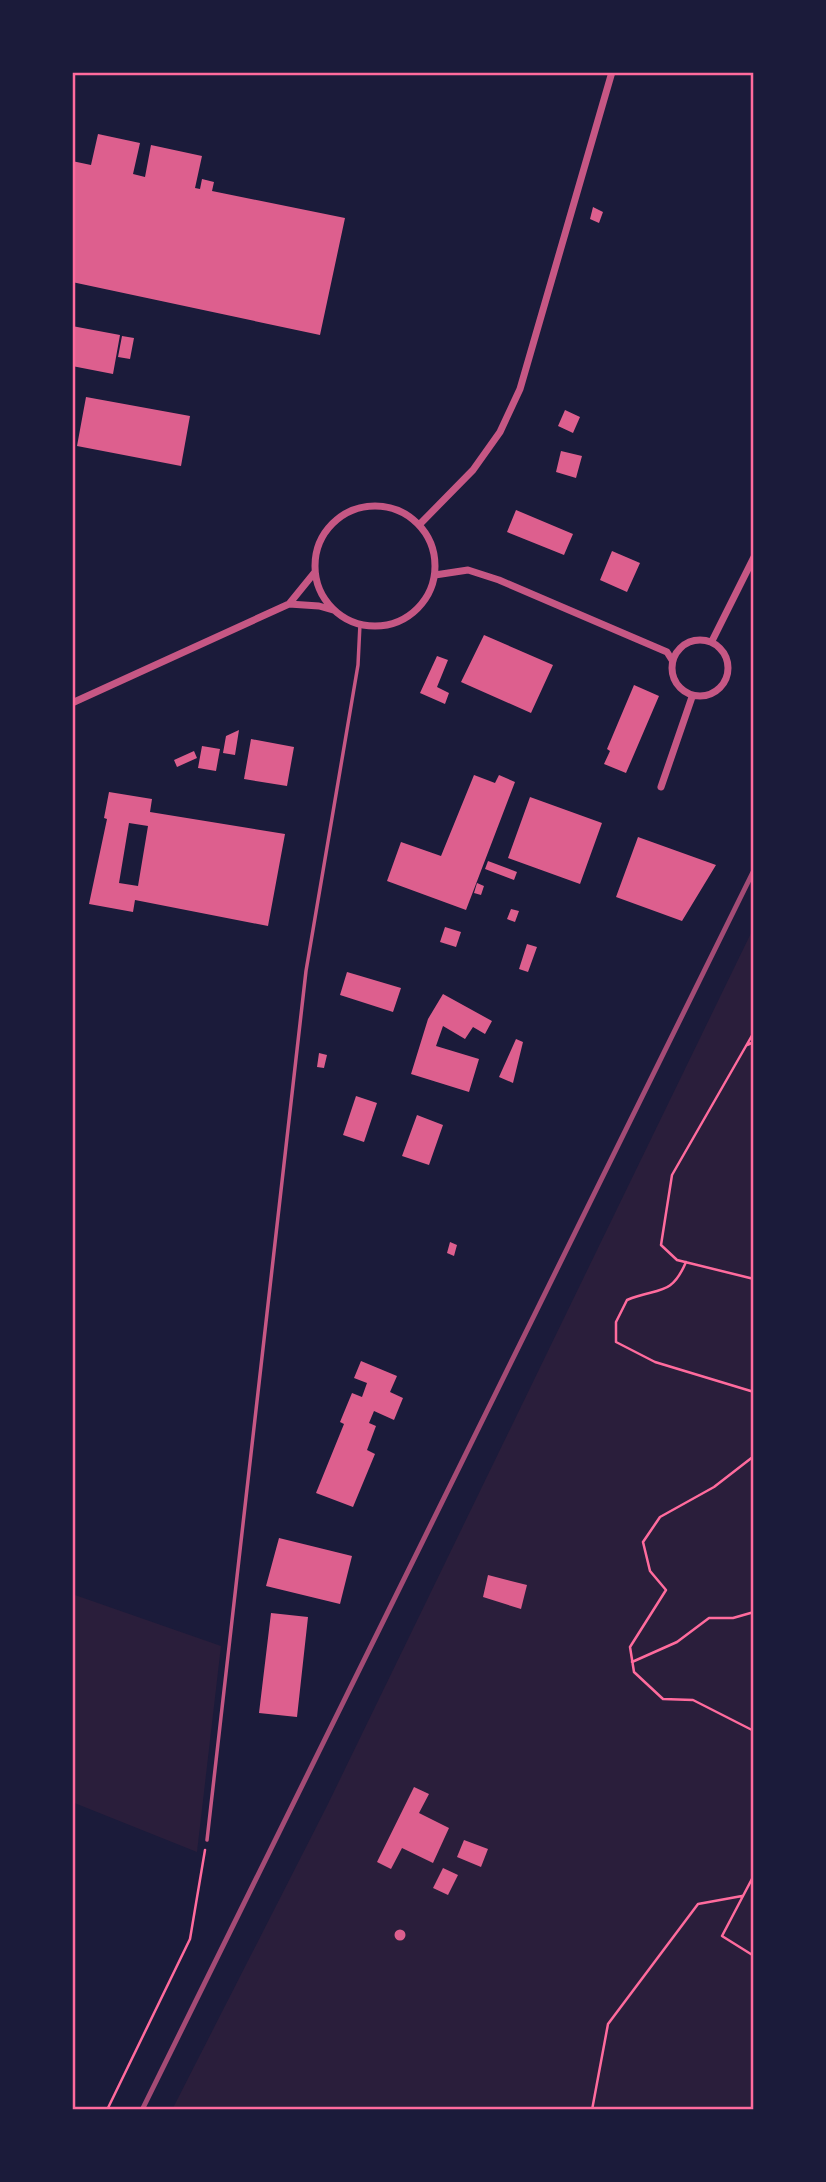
<svg xmlns="http://www.w3.org/2000/svg" width="826" height="2182" viewBox="0 0 826 2182" font-family="Montserrat,sans-serif">
<style>
.green{fill:#2a1e3b}
.building{fill:#dd5f8e;fill-rule:evenodd}
.lines{fill:none;stroke-linecap:round;stroke-linejoin:round}
.path{stroke:#ff6b9d;stroke-width:2.5}
.service{stroke:#c65784;stroke-width:3.5}
.minor{stroke:#c65784;stroke-width:7}
.rail{stroke:#a44b75;stroke-width:5}
.neatline{fill:none;stroke:#ff6b9d;stroke-width:2.5}
</style>
<rect width="100%" height="100%" fill="#1b1b3a"/>
<path class="green" d="M754 927V2110H172L327 1806Z
M72 1594 221 1646 197 1852 72 1802Z"/>
<path class="building" d="M98 134 140 143 133 174 145 177 151 145 202 156 195 188 200 189 202 179 214 182 212 191 345 218 320 335 72 282V161L91 165Z
M593 207 603 212 599 223 590 219Z
M72 326 120 335 113 374 72 366Z
M122 336 134 338 130 359 118 357Z
M86 397 190 416 181 466 77 446Z
M565 410 580 417 573 433 558 426Z
M561 451 582 456 576 478 556 472Z
M516 510 573 534 564 555 507 532Z
M612 551 640 563 627 592 600 580Z
M484 635 553 665 531 713 461 682Z
M437 656 448 660 437 687 449 693 445 704 420 693Z
M634 685 659 696 626 773 604 764 610 751 607 749Z
M239 730 235 755 223 753 226 736Z
M251 739 294 747 287 786 244 779Z
M202 746 220 749 216 771 198 768Z
M194 751 197 758 177 767 174 760Z
M474 775 495 783 499 775 515 782 466 910 387 881 401 842 441 856Z
M109 792 152 799 150 812 285 834 268 926 135 900 133 912 89 904 107 819 104 818ZM129 823 148 826 138 886 119 883Z
M530 797 602 823 580 884 508 858Z
M638 837 716 865 682 921 616 897Z
M488 861 517 872 514 880 485 869Z
M477 883 484 886 481 895 474 893Z
M511 909 519 911 515 922 507 919Z
M445 927 461 932 456 947 440 942Z
M527 944 537 947 528 972 519 969Z
M347 972 401 988 393 1012 340 995Z
M443 994 492 1021 485 1034 473 1027 465 1039 443 1026 436 1046 479 1059 469 1092 411 1074 428 1019Z
M516 1039 523 1042 513 1083 499 1077Z
M319 1053 327 1055 324 1068 317 1067Z
M356 1096 377 1103 364 1142 343 1135Z
M417 1115 443 1125 429 1165 402 1156Z
M450 1242 457 1245 454 1256 447 1253Z
M361 1361 397 1376 390 1392 403 1398 394 1420 374 1411 369 1423 376 1426 367 1450 375 1454 353 1507 316 1493 344 1424 340 1422 352 1393 362 1397 367 1383 354 1378Z
M279 1538 352 1556 340 1604 266 1586Z
M488 1575 527 1585 521 1609 483 1597Z
M271 1613 308 1617 297 1717 259 1713Z
M414 1787 429 1794 419 1813 449 1828 433 1863 402 1848 391 1869 377 1862Z
M464 1840 488 1849 481 1867 457 1857Z
M443 1868 458 1875 448 1895 433 1888Z
M394.5 1935a5.5 5.5 0 1 1 11 0a5.5 5.5 0 1 1-11 0Z"/>
<g class="lines">
<path class="path" d="M754 1032 672 1175 661 1245 677 1260 754 1279
M747 1045 754 1042
M686 1262C671 1297 659 1287 627 1300L616 1322V1342L655 1362 754 1392
M754 1456 714 1487 660 1517 643 1542 650 1571 666 1590 630 1647 634 1672 663 1699 693 1700 754 1731
M632 1662 677 1642 709 1618H733L754 1612
M754 1875 722 1936 754 1956
M107 2110 190 1939 205 1850
M592 2110 608 2024 698 1904 742 1896"/>
<path class="service" d="M207 1840 306 971 358 665 360 624"/>
<path class="minor" d="M315 566a60 60 0 1 1 120 0a60 60 0 1 1-120 0Z
M420 524 473 470 500 432 520 389 612 72
M435 575 468 570 499 580 667 652 672 660
M289 604 319 606 333 610
M672 668a28 28 0 1 1 56 0a28 28 0 1 1-56 0Z
M712 641 754 557
M72 703 289 604 315 572
M661 787 692 697"/>
<path class="rail" d="M142 2110 754 870"/>
</g>
<rect width="826" height="2182" fill="none" stroke="#1b1b3a" stroke-width="147"/>
<rect x="74" y="74" width="678" height="2034" class="neatline"/>
</svg>
